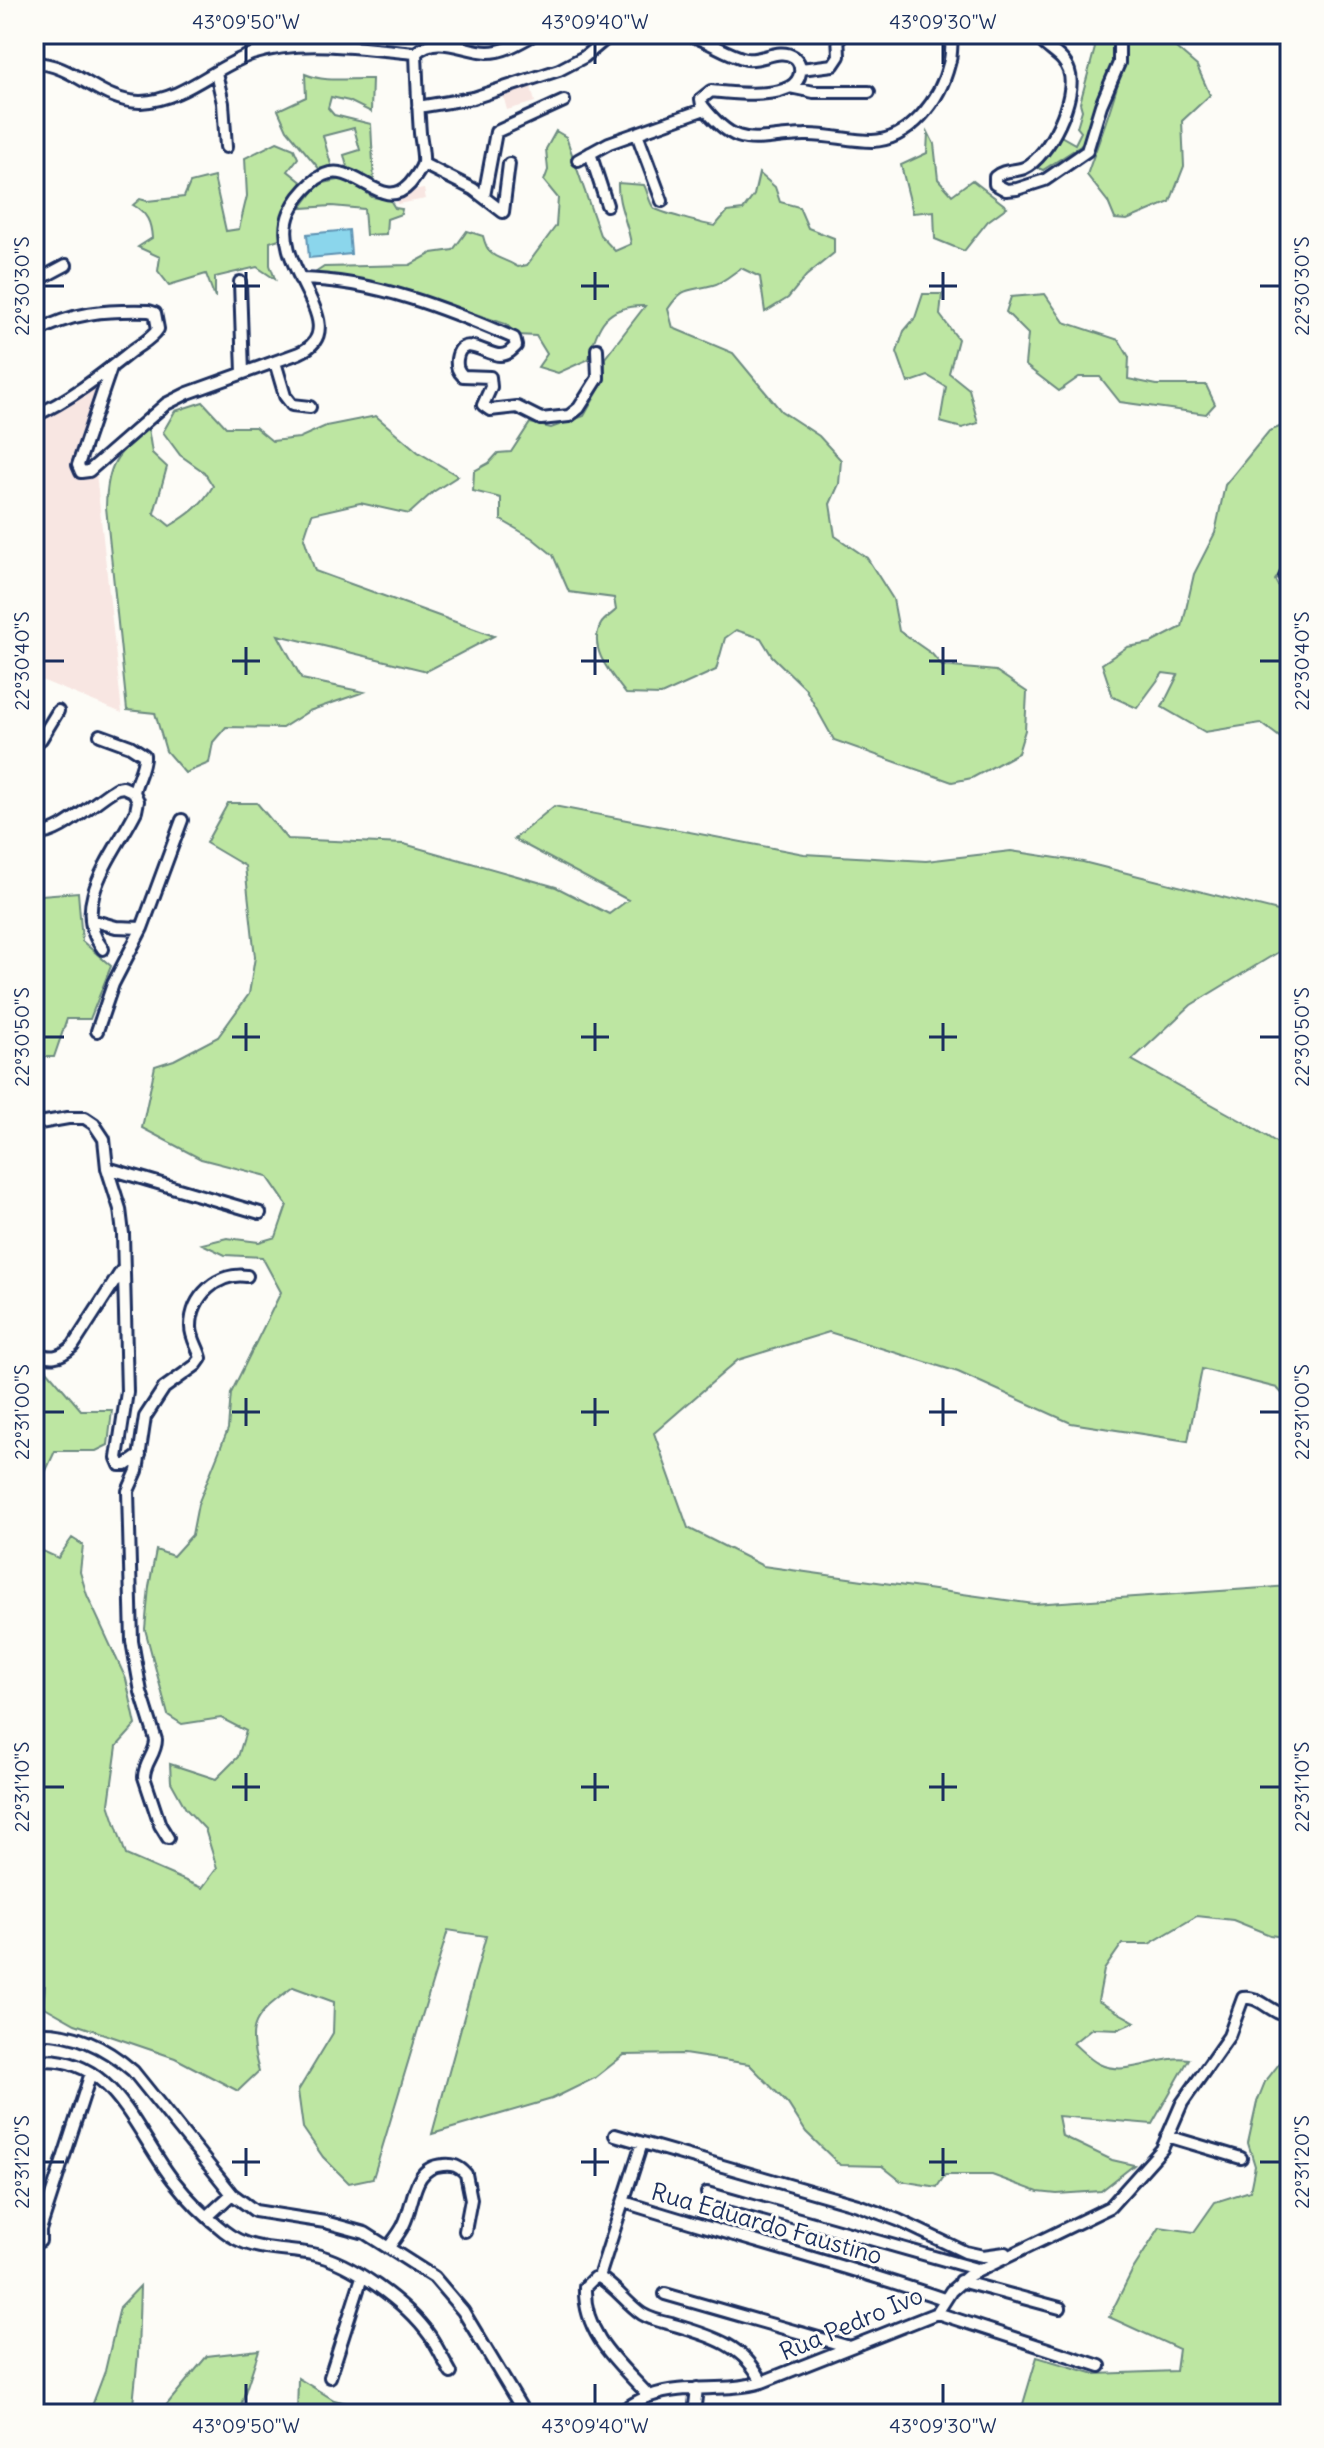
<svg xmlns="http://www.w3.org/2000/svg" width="1324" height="2448" viewBox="0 0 1324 2448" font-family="Delius,sans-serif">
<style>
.built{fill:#f8e6e2}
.green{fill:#bde6a2;stroke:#6c8a80;stroke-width:2}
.water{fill:#8bd6ec;stroke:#5e93b3;stroke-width:2}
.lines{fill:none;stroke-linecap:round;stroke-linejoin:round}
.minor-casing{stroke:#1b2f5e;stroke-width:16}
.minor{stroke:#fdfcf7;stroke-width:10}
.ticks{fill:none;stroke:#1b2f5e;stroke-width:3}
.labels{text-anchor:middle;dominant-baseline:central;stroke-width:6;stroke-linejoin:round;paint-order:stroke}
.street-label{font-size:24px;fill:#1b2f5e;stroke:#fdfcf7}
.neatline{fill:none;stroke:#1b2f5e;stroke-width:3}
.ticks-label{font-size:20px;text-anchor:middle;fill:#1b2f5e}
</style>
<rect width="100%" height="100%" fill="#fdfcf7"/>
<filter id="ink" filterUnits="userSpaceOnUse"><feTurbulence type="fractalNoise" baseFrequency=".0125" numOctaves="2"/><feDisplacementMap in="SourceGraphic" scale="16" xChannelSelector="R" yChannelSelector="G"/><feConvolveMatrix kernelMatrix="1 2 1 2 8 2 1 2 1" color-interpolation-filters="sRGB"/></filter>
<g filter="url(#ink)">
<path class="built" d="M531 87 535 102 507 110 503 95Z
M424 189 426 199 397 204 395 194Z
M97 383 101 388 72 466 77 474 86 476 96 473 122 713 34 677V519L43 476 42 463 34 444V421Z"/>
<path class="green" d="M1066 34H1112L1117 45 1113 63 1097 99 1082 145 1043 170 1036 167 1059 135 1075 144 1081 132 1077 127 1082 110 1080 103 1095 48 1080 37Z
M1123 34H1173L1176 38 1175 47 1197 66 1210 95 1182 121 1184 166 1170 202 1127 220 1115 219 1108 202 1087 175C1096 147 1133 57 1123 34Z
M305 74C325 83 349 78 372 79L371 112 349 101 331 97 328 108 334 115 371 124 374 183 347 167 344 155 360 150 354 128 323 136 332 168 321 171 287 130 278 110 306 97Z
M556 131 566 137 600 235 615 251 631 244C628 223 617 204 618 183L644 185C648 192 649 203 654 208 658 212 707 225 715 226L727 212 743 210 754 195 759 173 775 187 780 202 799 207 808 228 834 238V253L806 276 788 298 765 312 760 277 741 268C733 273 723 283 713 285 688 292 684 285 668 309L673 328 733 353 781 411 819 436 841 460 839 484 830 504 835 536 867 558 893 599 899 631 932 654 942 666 996 671 1027 692 1025 730 1018 753 972 778 952 782 834 740 805 688 772 656 761 638 736 630 725 638 716 670 661 695 626 694C612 675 587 649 601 624 604 619 612 614 616 610L614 598 569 592 553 555 532 538 501 520V498L473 491 474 471 489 463 498 453 511 452 530 423 551 428 584 416 605 379V358L645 306C606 305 597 325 589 359L558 373 538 367 547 354 536 336 517 335 506 324 410 292 315 273 324 267 410 265 432 253 453 250 467 231 483 236C489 261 499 255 518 267L527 265 556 226 558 198 544 181 548 170 546 149Z
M928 132 934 144 938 179 952 195 972 180 1007 207 988 221 964 251 935 239 934 211 913 213 901 165 927 153Z
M277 142 294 149 298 158 288 171 304 184C292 199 277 218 282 238L270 242V265L275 279 257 267 215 277V298L206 274 169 285 158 271 160 257 138 247 152 238C151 222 147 213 133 205L140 199 147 201 184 197 190 183 214 177 226 231 239 229 247 196 245 158Z
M348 178 372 197 390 200 395 208 402 209 401 214 387 219 386 234 366 235 364 209 332 206 301 208 319 184Z
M923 294H942L940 315 958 339 949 373 969 389 978 423 962 428 940 422 946 387 928 376 908 383 897 352 904 331 915 318Z
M1045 294 1064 322 1119 340 1129 357 1128 379 1157 385H1206L1215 404 1206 414 1120 402 1100 377H1079L1059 391 1025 365 1028 334 1006 312 1011 297Z
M203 402 226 427H255L272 441 299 438 326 426 376 416 418 452 458 476 433 492 409 514 360 503 312 514 304 538 315 571 494 636 427 671 278 635 302 679 364 692 309 711 282 728 226 727 213 742 209 763 185 773 166 751 155 713 127 710 106 507C107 463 116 455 148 428L152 453 167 467 154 513 170 526C188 515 202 505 213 486L204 472 180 455 163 432 175 411Z
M1290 423V457L1282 502 1290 509V558L1275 580 1285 599 1290 600V745L1261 723 1205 732 1162 707 1178 675 1163 673 1137 708 1113 697 1102 664 1127 647 1151 643 1182 627 1194 574 1215 533 1225 485 1269 431Z
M228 803H257L287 839 404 844 556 887 609 914 628 900 514 839 554 806 804 854 926 861 1011 851 1083 862 1282 912 1290 916V945L1191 1005 1132 1060 1249 1125 1290 1151V1402L1277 1388 1202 1369 1188 1441 1071 1423 958 1372 829 1332 738 1360 654 1433 688 1528 763 1566 1034 1604 1290 1586V1938L1270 1935 1233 1920 1197 1916 1149 1944H1122L1104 1970 1098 2001 1135 2022 1119 2029 1092 2028 1073 2043C1081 2050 1089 2059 1099 2064 1129 2078 1158 2054 1189 2059L1152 2124 1058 2116 1062 2136 1112 2160 1134 2165 1101 2191 1057 2194 1038 2192 992 2175H945L937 2187 901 2181 882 2166 840 2165 806 2132 788 2104 749 2064 684 2054 624 2055 595 2078 552 2099 432 2134 486 1936 448 1930 373 2178 349 2183 323 2157 303 2128 298 2091 333 2033 334 2002 293 1987C255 2016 245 2022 259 2071L238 2091 175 2058 75 2024 43 2006 45 1986 34 1983V1547L58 1558 72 1538 83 1545 80 1572 87 1595 126 1679 136 1725 117 1746 109 1804 126 1855 202 1888 217 1868 205 1829 186 1809 171 1782 170 1764 216 1779 238 1757 246 1731 221 1718 182 1724 168 1715 145 1629 149 1587 156 1550 173 1556 192 1535 198 1504 228 1429 231 1393 281 1292 262 1257 225 1255 202 1244 227 1238 259 1242 276 1237 287 1205 267 1176 201 1159 142 1128 155 1066 174 1060 218 1037 249 994 255 957 245 866 206 843Z
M34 892 41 895 78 892 82 941 111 966 90 1019H67L54 1057H36L34 1060Z
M34 1370H47L81 1410H112L108 1445 96 1451H55L37 1490 34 1504Z
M1290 2050V2414H1020L1037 2357 1095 2374 1176 2371 1179 2349 1109 2317 1132 2271 1160 2227 1194 2232 1215 2202 1250 2191 1255 2166 1248 2143 1257 2102 1265 2082Z
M140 2286 138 2355 132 2414H89L105 2371 120 2307Z
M259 2350 238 2414H159L207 2356Z
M298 2378 334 2400 394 2414H297Z"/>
<path class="water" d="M349 230 351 254 309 258 307 234Z"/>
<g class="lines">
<g class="minor-casing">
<path id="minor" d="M652 34C665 35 682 34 695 37 712 43 728 55 746 59 761 62 779 47 794 57 799 61 801 66 800 73 796 102 731 93 711 91L701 99 702 105C739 153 754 136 805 135 827 134 849 141 872 141 910 140 940 100 949 64 952 55 951 44 952 34
M1037 34C1044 50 1063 53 1069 71 1078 96 1049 157 1024 168 1014 172 1004 169 995 177V184L1006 190 1017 189 1045 180 1087 151 1101 105 1119 63V34
M416 53C437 33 463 51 488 52 505 52 520 42 535 34
M34 63C73 63 102 103 141 102 184 100 214 67 252 54 304 37 362 49 416 53
M801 69 833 65 839 56 838 34
M216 73 223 103 226 147
M790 87 814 92H869
M418 107 473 98 559 70 584 57 609 36 617 34
M637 134 662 201
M590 153 607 205
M578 160 609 143 705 109
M423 164 473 189 503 212 509 164
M484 196 496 132 564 101
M300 279C375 280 447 309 514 338L516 346C511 351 507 355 500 355 486 355 461 333 457 359 456 367 458 371 463 376L490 377 491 387 483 405 490 410 517 407 541 419 569 416 579 408 598 378 597 349
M34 282 66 265
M240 282 243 373
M34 333C73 312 105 310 149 311L155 313 158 329C151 340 140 344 129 353 100 376 68 401 34 416
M275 362 285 396 292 405 310 407
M111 368 78 465 81 472 89 471 166 404 188 393 299 353C357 327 267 266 290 212 295 201 303 191 312 183 350 147 379 218 410 184 414 179 421 170 423 163 424 155 421 142 420 133 418 106 417 80 416 53
M1290 566 1285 577 1290 583
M100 735 130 746 144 755C145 767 136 780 134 792
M34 744 41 739 58 711
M34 833C56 840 96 799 117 788L123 787 134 792 138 801 136 811C116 852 68 905 103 949
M91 920 116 927 142 928
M97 1031 113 984 142 928 182 820
M34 1124 68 1118H85L94 1124 104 1139 107 1168 120 1209 123 1234 127 1392 117 1458 120 1465H126L140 1455
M107 1168 260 1213
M34 1351C50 1360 60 1358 73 1346L122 1270
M168 1838 160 1825 144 1777C144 1763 156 1754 156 1740L141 1692 132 1641 128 1491 137 1471 145 1417 164 1388 196 1365 201 1358C198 1347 191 1338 191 1327 191 1296 218 1272 247 1276
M34 2033C73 2031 104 2046 133 2071L232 2194 255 2211 325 2222 365 2233 434 2277 463 2311 525 2414
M34 2061C112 2051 134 2130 173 2180 187 2198 206 2217 224 2231 250 2252 281 2248 312 2254 351 2262 407 2303 430 2336 438 2348 444 2361 451 2373
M615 2135 858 2205 898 2220 965 2252 983 2256 1005 2253
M1167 2136 1241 2158
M707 2193 980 2270
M624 2202C731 2236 839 2263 944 2299
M208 2216 232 2194
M40 2241V2230L91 2073
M388 2248C393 2241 399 2234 403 2226 415 2204 411 2167 443 2165 453 2164 459 2166 466 2174L471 2199 465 2231
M599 2277C616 2287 626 2303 642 2314 650 2319 662 2322 671 2324 708 2335 744 2344 762 2382
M599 2277 594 2278 585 2287C583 2335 620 2364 649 2396
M599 2277 642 2143
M960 2281 1060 2308
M665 2294 850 2347
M937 2313 1100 2366
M330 2377 362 2277
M617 2414C627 2408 638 2399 650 2396 686 2383 725 2393 762 2382L937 2313 951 2291 968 2276 1110 2207 1162 2149 1182 2103 1229 2036 1243 1998C1260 1995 1272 2015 1290 2016
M694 2414 697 2388"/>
</g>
<use href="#minor" class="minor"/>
</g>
</g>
<path class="ticks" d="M246 44V64M595 44V64M943 44V64M246 272V300M595 272V300M943 272V300M44 286H64M232 286H260M581 286H609M929 286H957M1260 286H1280M246 647V675M595 647V675M943 647V675M44 661H64M232 661H260M581 661H609M929 661H957M1260 661H1280M246 1023V1051M595 1023V1051M943 1023V1051M44 1037H64M232 1037H260M581 1037H609M929 1037H957M1260 1037H1280M246 1398V1426M595 1398V1426M943 1398V1426M44 1412H64M232 1412H260M581 1412H609M929 1412H957M1260 1412H1280M246 1773V1801M595 1773V1801M943 1773V1801M44 1787H64M232 1787H260M581 1787H609M929 1787H957M1260 1787H1280M246 2148V2176M595 2148V2176M943 2148V2176M44 2162H64M232 2162H260M581 2162H609M929 2162H957M1260 2162H1280M246 2384V2404M595 2384V2404M943 2384V2404"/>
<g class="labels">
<g class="street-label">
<text transform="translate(767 2223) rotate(16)">Rua Eduardo Faustino</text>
<text transform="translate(851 2323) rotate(-23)">Rua Pedro Ivo</text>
</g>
</g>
<rect width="1324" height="2448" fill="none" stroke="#fdfcf7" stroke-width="88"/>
<rect x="44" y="44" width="1236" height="2360" class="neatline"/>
<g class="ticks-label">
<text x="246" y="29">43°09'50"W</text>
<text x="595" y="29">43°09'40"W</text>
<text x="943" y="29">43°09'30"W</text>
<text transform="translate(22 286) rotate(-90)" y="7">22°30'30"S</text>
<text transform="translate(1302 286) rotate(-90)" y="7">22°30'30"S</text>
<text transform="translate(22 661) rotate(-90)" y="7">22°30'40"S</text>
<text transform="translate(1302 661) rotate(-90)" y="7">22°30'40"S</text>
<text transform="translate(22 1037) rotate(-90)" y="7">22°30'50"S</text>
<text transform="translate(1302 1037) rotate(-90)" y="7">22°30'50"S</text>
<text transform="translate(22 1412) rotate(-90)" y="7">22°31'00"S</text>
<text transform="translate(1302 1412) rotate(-90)" y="7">22°31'00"S</text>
<text transform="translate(22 1787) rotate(-90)" y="7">22°31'10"S</text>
<text transform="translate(1302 1787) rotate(-90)" y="7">22°31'10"S</text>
<text transform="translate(22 2162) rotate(-90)" y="7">22°31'20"S</text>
<text transform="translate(1302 2162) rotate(-90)" y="7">22°31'20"S</text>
<text x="246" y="2433">43°09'50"W</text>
<text x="595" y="2433">43°09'40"W</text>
<text x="943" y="2433">43°09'30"W</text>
</g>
</svg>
